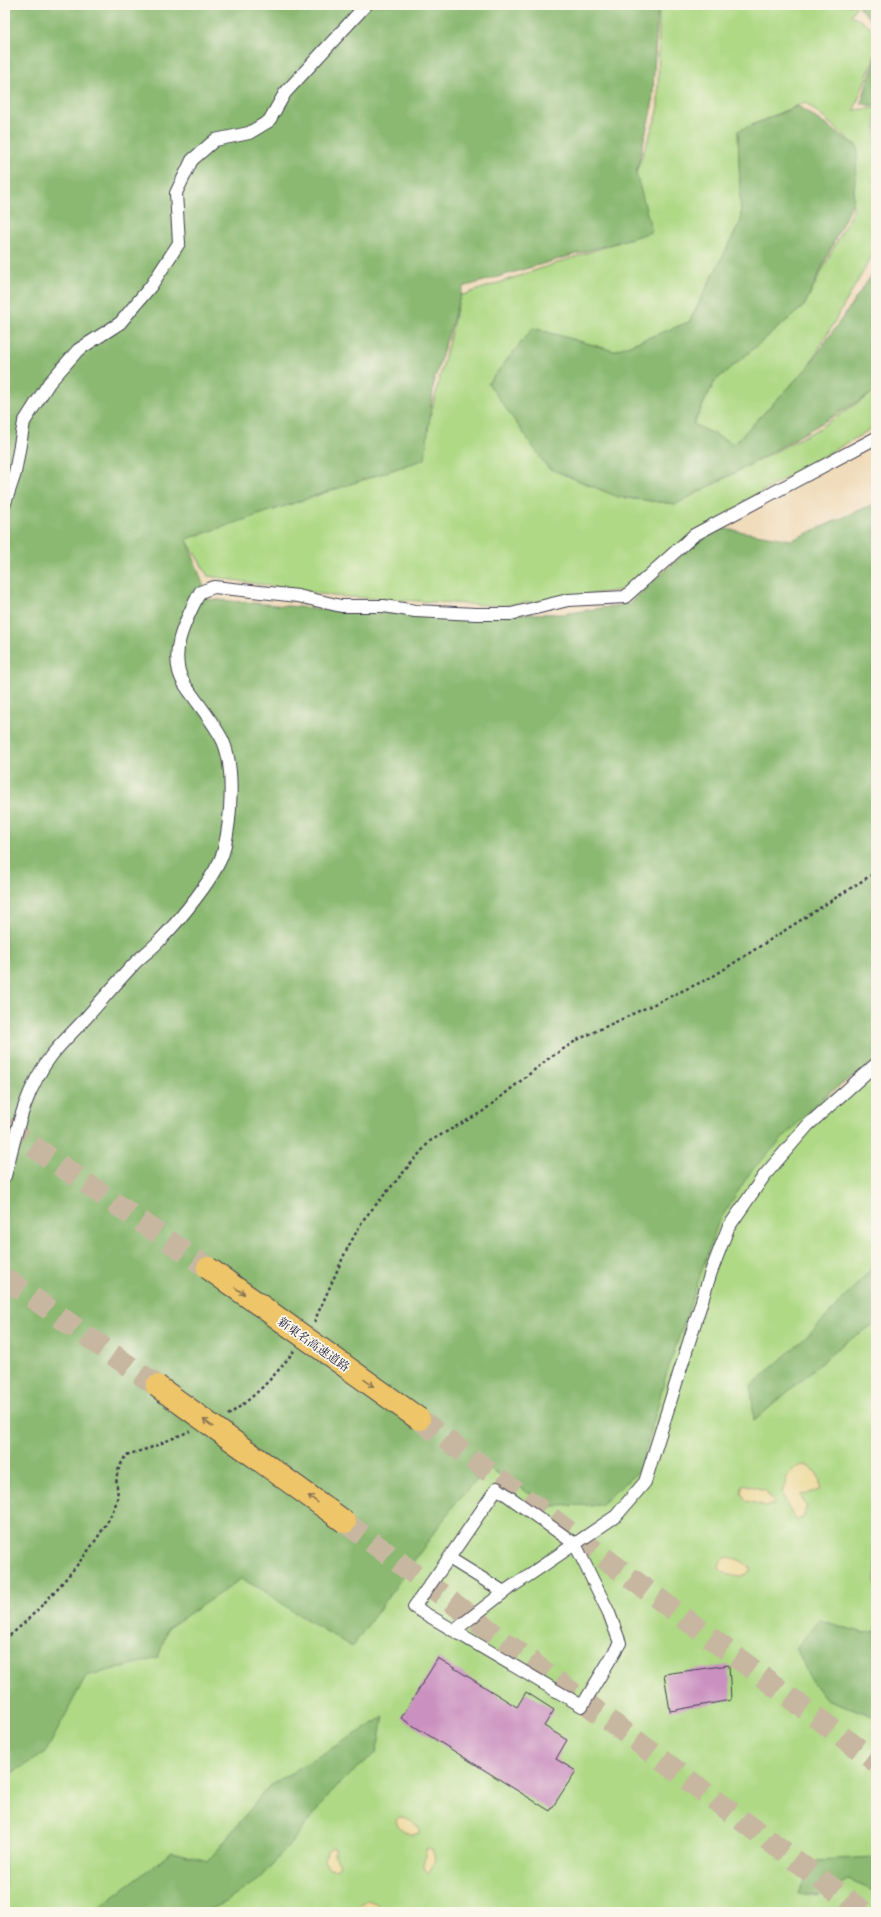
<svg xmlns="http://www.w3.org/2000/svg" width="881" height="1917" viewBox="0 0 881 1917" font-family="'Libre Caslon Text','Noto Serif JP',serif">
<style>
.green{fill:#afd985;stroke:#687e60}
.forest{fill:#8bb972;stroke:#566e56}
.sand{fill:#eeda9e;stroke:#887e6c}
.building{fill:#ca90c0}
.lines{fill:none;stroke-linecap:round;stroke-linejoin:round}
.motorway-tunnel{stroke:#c7b7a1;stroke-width:22;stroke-dasharray:22 11;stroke-linecap:butt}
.minor-casing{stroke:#413e4e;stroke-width:14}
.path{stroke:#413e4e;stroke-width:2.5;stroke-dasharray:3 3;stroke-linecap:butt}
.minor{stroke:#fff;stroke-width:12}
.motorway-bridge-casing{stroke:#413e4e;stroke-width:24;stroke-linecap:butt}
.motorway-bridge{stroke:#eec569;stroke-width:22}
.oneway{stroke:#887452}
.labels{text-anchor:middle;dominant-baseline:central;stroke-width:3.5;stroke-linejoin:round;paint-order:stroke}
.street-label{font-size:12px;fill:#22223b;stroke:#fbf7ec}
</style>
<rect width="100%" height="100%" fill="#fbf7ec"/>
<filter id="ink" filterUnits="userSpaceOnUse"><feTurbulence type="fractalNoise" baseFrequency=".025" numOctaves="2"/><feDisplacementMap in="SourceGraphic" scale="8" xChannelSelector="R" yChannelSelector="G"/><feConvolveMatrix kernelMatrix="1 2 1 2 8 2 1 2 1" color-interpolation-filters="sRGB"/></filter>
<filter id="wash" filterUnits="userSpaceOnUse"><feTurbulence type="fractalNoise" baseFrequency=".012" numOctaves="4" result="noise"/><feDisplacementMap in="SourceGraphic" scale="16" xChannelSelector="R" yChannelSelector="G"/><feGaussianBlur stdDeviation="0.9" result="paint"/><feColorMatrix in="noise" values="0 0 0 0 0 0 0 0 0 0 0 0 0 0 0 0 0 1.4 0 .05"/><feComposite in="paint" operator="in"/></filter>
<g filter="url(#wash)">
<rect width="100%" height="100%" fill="#f0dcbb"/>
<path class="green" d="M659 5H857L851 15 876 30V52L854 110 876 108V249L809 366 734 445 693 425 715 381 804 306 852 212 858 147 805 102 738 131 741 221 689 322 614 351 533 328 618 497 676 504 818 429 876 391V426L760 493 623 590 501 606 334 596 208 576 186 539 419 461 460 296 643 234 636 173 658 112Z
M876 1076V1912H5V1724L805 1105Z"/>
<path class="forest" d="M5 5H658L652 106 636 173 652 232 463 287 434 381 425 459 187 539 208 599 366 613 563 614 628 604 713 527 792 540 876 503V1062L824 1096 751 1171 718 1223 665 1378 641 1469 600 1505 549 1506 489 1468 457 1501 352 1647 291 1610 263 1590 241 1579 168 1628 158 1658 86 1676 46 1752 5 1777Z
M860 5H876V26L859 7Z
M876 56V107L861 103Z
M798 106 858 147 853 201 804 306 715 381 693 424 734 444 809 366 876 269V391L762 458 676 504 618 497 548 468 488 383 533 328 614 351 689 322 741 221 738 131Z
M876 1264V1323L843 1344 754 1421 751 1386 814 1330Z
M819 1620 864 1633 876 1631V1717L826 1699 809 1676 796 1648Z
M384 1717 376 1753 335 1787 292 1842 260 1878 226 1902 205 1912H92L172 1852 208 1861 269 1786Z
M876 1857V1892L848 1880 818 1896 799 1893 816 1860Z"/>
<path class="sand" d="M805 1465C817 1470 821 1478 820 1490L800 1495 807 1505 803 1518 798 1520C790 1514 786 1503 782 1493L787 1477 798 1466Z
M743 1484 765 1490 775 1504 766 1506 746 1501 741 1492Z
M728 1557C738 1559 745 1561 751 1570L741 1577C732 1576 725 1575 719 1568L721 1560Z
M399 1817C407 1816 415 1824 420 1829V1833L411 1835C405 1831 397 1828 396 1820Z
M332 1848 336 1849 334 1855 340 1864 338 1868 333 1869 328 1867 325 1860 327 1852Z
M427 1849 432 1850C437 1859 434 1865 428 1873 421 1867 424 1857 427 1849Z
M368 1901 378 1905 376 1912 358 1911 357 1907 361 1903Z"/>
<g id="blocks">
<path class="building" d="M438 1658 517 1707 526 1692 554 1710 544 1726 567 1740 556 1759 576 1771 550 1811 401 1718Z
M729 1665 731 1700 670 1711 664 1674Z"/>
</g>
</g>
<g filter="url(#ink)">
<use href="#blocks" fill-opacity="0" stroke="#413e4e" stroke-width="1"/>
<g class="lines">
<path class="motorway-tunnel" d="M5 1127 208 1268
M5 1278 157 1386
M419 1419 876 1762
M345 1522 864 1912"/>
<g class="minor-casing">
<path id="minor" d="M5 503 15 473 24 422 49 383 78 350 120 323 151 286 179 243 176 193 192 160 215 140 249 133 269 121 285 93 366 5
M5 1176C16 1134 24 1091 51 1056 61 1043 74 1031 85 1019 102 1000 118 981 135 963 143 955 153 948 160 940 178 922 219 873 224 849 231 820 235 768 223 741 213 721 198 704 185 685 166 655 186 619 200 592L214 587 298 596 341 606H384L415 611 476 614H511L568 600 625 597 694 535 876 438
M449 1558 414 1607 582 1706 620 1643 609 1613 575 1544 497 1488 449 1558 504 1592
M454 1631 504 1592 616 1516 645 1482 711 1272 728 1228 764 1176 808 1125 876 1064"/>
</g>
<path class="path" d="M314 1322 346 1251 363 1220 430 1141 482 1112 548 1059 577 1040 712 977 876 872
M228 1415C254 1398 275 1376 294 1351
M5 1639C34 1619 110 1534 117 1499 119 1491 115 1483 117 1475 118 1468 123 1461 126 1455L150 1448 190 1431"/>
<use href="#minor" class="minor"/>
<g class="motorway-bridge-casing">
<path id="motorway-bridge" d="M208 1268 419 1419
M157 1386 345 1522"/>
</g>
<use href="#motorway-bridge" class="motorway-bridge"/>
</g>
<defs><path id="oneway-shaft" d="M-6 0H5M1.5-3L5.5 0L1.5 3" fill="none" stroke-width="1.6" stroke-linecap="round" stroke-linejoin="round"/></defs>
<g class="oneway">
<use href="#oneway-shaft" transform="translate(240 1291) rotate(35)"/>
<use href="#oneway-shaft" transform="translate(369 1383) rotate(35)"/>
<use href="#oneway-shaft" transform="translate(208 1423) rotate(-144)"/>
<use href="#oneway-shaft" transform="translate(313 1499) rotate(-144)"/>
</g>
</g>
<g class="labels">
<g class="street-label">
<text transform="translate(314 1344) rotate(35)">新東名高速道路</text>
</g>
</g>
<rect width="881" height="1917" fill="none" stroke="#fbf7ec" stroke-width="20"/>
</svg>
